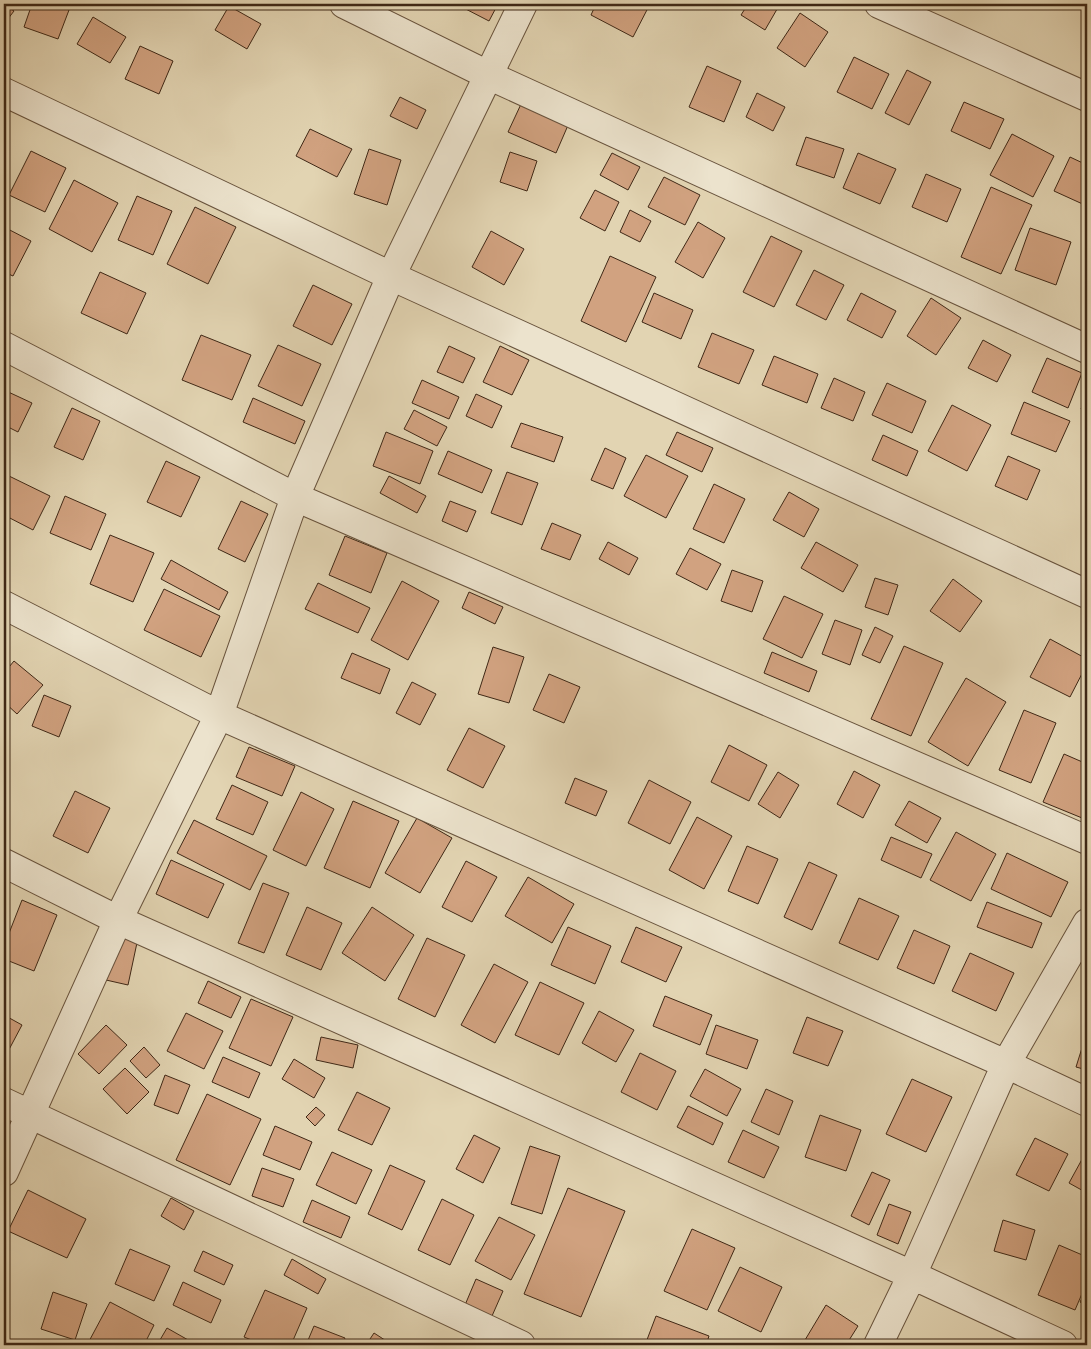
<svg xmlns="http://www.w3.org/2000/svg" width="1091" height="1349" viewBox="0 0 1091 1349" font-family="'IM FELL Great Primer',serif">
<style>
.building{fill:#d1a280;stroke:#3f2816}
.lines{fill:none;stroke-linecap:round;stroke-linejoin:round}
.minor-casing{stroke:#68533d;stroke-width:30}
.minor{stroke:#ece3cd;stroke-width:28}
</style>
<rect width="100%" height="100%" fill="#e2d4b2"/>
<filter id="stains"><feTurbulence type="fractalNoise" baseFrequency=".004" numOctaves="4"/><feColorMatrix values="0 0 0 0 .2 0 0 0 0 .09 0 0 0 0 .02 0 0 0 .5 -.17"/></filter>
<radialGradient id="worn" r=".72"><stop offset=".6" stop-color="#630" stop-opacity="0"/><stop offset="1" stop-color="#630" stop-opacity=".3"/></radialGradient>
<path class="building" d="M4 4 14 11 4 24Z
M32 4H54L69 10 58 39 24 27Z
M456 4H498L489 21Z
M596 4H650L633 37 591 15Z
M748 4H780L765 30 741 15Z
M229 6 261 24 247 49 215 30Z
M800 13 828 32 805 67 777 48Z
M93 17 126 37 110 63 77 44Z
M140 46 173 61 159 94 125 79Z
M854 57 889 74 872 109 837 92Z
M707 66 741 81 724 122 689 107Z
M907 70 931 82 909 125 885 113Z
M757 93 785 107 773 131 746 117Z
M400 97 426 110 417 129 390 116Z
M522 102 569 123 556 153 508 132Z
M964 102 1004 119 990 149 951 131Z
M310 129 352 149 337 177 296 156Z
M1012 134 1054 156 1033 197 990 175Z
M806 137 844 149 834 178 796 165Z
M369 149 401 160 387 205 354 194Z
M31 151 66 168 45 212 9 195Z
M510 152 537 161 527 191 500 182Z
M612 153 640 167 628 190 600 175Z
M858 153 896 169 880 204 843 188Z
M1070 157 1087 165V206L1054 191Z
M926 174 961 189 947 222 912 207Z
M664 177 700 195 685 225 648 207Z
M74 180 118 203 92 252 49 229Z
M991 187 1032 205 1001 274 961 257Z
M595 190 619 202 605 231 580 218Z
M137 196 172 211 153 255 118 240Z
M195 207 236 227 208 284 167 264Z
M630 210 651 221 640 242 620 232Z
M698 222 725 238 703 278 675 262Z
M4 227 31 241 13 276 4 272Z
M1030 228 1071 242 1056 285 1015 270Z
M491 231 524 249 504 285 472 267Z
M771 236 802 251 774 307 743 292Z
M610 256 656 277 626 342 581 321Z
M814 270 844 285 826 320 796 305Z
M100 272 146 293 127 334 81 313Z
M313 285 352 304 332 345 293 326Z
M654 293 693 310 681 339 642 322Z
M861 293 896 311 882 338 847 320Z
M931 298 961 318 936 355 907 336Z
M712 333 754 350 739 384 698 367Z
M201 335 251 355 232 400 182 380Z
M983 340 1011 355 997 382 968 368Z
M278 345 321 364 302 406 258 386Z
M449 346 475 358 463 383 437 372Z
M500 346 529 360 512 395 483 382Z
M774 356 818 374 807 403 762 385Z
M1047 358 1082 373 1068 408 1032 392Z
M834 378 865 392 853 421 821 408Z
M422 380 459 397 449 419 412 403Z
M887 383 926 401 912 433 872 415Z
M4 390 32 403 18 432 4 425Z
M476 394 502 406 492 428 466 416Z
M1087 395V412L1081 409Z
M253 398 305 421 295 444 243 422Z
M1024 402 1070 421 1056 452 1011 434Z
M952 405 991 425 967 471 928 451Z
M72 408 100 421 83 460 54 447Z
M414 410 447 427 437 446 404 429Z
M521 423 563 437 554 462 511 447Z
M386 432 433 451 420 484 373 466Z
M677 432 713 448 702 472 666 455Z
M883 435 918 451 907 476 872 460Z
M605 448 626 458 613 489 591 480Z
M448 451 492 470 482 493 438 474Z
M646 455 688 476 666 518 624 496Z
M1008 456 1040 470 1027 500 995 486Z
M166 461 200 477 181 517 147 502Z
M507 472 538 483 522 525 491 513Z
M9 476 50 496 33 530 4 515V486Z
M389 476 426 496 417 513 380 493Z
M714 484 745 499 724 543 693 529Z
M789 492 819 509 804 537 773 520Z
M65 496 106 514 91 550 50 533Z
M241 501 268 514 245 562 218 549Z
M450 501 476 511 467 532 442 521Z
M552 523 581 535 570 560 541 549Z
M110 535 154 553 133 602 90 584Z
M345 536 387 553 371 593 329 575Z
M608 542 638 558 629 575 599 559Z
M816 542 858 565 843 592 801 568Z
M690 548 721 564 707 590 676 574Z
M171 560 228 592 219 610 161 579Z
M732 570 763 581 752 612 721 601Z
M875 578 898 585 888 615 865 607Z
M953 579 982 601 960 632 930 611Z
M402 581 439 601 408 660 371 640Z
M318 583 370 608 358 633 305 609Z
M164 589 220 616 201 657 144 630Z
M469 592 503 607 495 624 462 608Z
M784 596 823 614 802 658 763 639Z
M835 620 862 630 850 665 822 654Z
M875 627 893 636 880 663 862 655Z
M1050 639 1087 659V664L1070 697 1030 677Z
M904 646 943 663 911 736 871 719Z
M493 647 524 657 509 703 478 694Z
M772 652 817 671 809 692 764 673Z
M352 653 390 669 380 694 341 678Z
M14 661 43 685 17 714 4 702V673Z
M549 674 580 687 564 723 533 710Z
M966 678 1006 702 968 766 928 742Z
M412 682 436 694 420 725 396 713Z
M44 695 71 706 59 737 32 726Z
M1024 710 1056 723 1031 783 999 770Z
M469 728 505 746 483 788 447 770Z
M729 745 767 765 749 801 711 782Z
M249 747 295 766 282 796 236 777Z
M1064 754 1087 764V820L1043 802Z
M854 771 880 785 863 818 837 804Z
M778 772 799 785 780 818 758 804Z
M575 778 607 791 596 816 565 803Z
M649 780 691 802 670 844 628 823Z
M232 785 268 802 253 835 216 819Z
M75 791 110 808 88 853 53 836Z
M301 792 334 809 306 866 273 850Z
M353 801 399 821 370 888 324 868Z
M909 801 941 818 927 843 895 825Z
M697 817 732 836 704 889 669 870Z
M417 818 452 838 420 893 385 873Z
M194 820 267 856 250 890 177 853Z
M956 832 996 854 971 901 930 880Z
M891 837 932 854 921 878 881 860Z
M747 846 778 859 758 904 728 891Z
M1007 853 1068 882 1051 917 991 889Z
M171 860 224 884 208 918 156 894Z
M466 861 497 877 472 922 442 907Z
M809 862 837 875 812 930 784 917Z
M528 877 574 904 552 943 505 916Z
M263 883 289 893 264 953 238 943Z
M859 898 899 916 878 960 839 943Z
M22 900 57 915 34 971 4 959V946Z
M987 902 1042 923 1032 948 977 927Z
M307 907 342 923 321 970 286 955Z
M372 907 414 935 385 981 342 953Z
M568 927 611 946 595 984 551 965Z
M636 927 682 947 666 982 621 962Z
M914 930 950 946 934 984 897 968Z
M117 934 138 938 128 985 106 980Z
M427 938 465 955 435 1017 398 999Z
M970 953 1014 973 996 1011 952 991Z
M494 964 528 982 495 1043 461 1025Z
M208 981 241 997 231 1018 198 1003Z
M540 982 584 1003 559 1055 515 1035Z
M665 996 712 1015 700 1045 653 1026Z
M251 999 293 1017 271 1066 229 1048Z
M599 1011 634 1030 616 1062 582 1043Z
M186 1013 223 1031 204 1069 167 1051Z
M4 1015 22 1025 4 1059Z
M807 1017 843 1031 828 1066 793 1053Z
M106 1025 127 1045 99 1074 78 1054Z
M716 1025 758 1040 747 1069 706 1054Z
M1087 1032V1070L1076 1067Z
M321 1037 358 1045 353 1068 316 1060Z
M144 1047 160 1065 146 1078 130 1061Z
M640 1053 676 1071 657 1110 621 1092Z
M223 1057 260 1073 249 1098 212 1082Z
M294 1059 325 1078 314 1098 282 1079Z
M125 1068 149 1092 127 1114 103 1089Z
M705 1069 741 1089 727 1116 690 1096Z
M165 1075 190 1085 178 1114 154 1105Z
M912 1079 952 1097 926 1152 886 1134Z
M766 1089 793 1101 779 1135 751 1122Z
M357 1092 390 1108 372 1145 338 1130Z
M207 1094 261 1119 230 1185 176 1160Z
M688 1106 723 1123 713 1145 677 1127Z
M316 1107 325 1115 315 1126 306 1117Z
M820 1115 861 1130 846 1171 805 1157Z
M275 1126 312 1142 300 1170 263 1155Z
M743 1130 779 1147 764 1178 728 1162Z
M474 1135 500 1148 483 1183 456 1169Z
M1035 1138 1068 1154 1049 1191 1016 1175Z
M530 1146 560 1156 542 1214 511 1204Z
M332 1152 372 1170 356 1204 316 1185Z
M1086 1152 1087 1153V1193L1069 1183Z
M390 1165 425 1181 402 1230 368 1214Z
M262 1168 294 1179 283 1207 252 1196Z
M872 1172 890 1180 869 1225 851 1216Z
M568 1188 625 1211 581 1317 524 1294Z
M28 1190 86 1219 67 1258 8 1231Z
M171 1198 194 1211 184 1230 161 1216Z
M442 1199 474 1215 450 1265 418 1250Z
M312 1200 350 1217 341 1238 303 1222Z
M889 1204 911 1212 898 1244 877 1235Z
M499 1217 535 1235 511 1280 475 1261Z
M1003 1220 1035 1230 1026 1260 994 1251Z
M692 1229 735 1248 707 1310 664 1291Z
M1059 1245 1087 1257V1282L1075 1310 1038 1295Z
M130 1249 170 1266 154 1301 115 1284Z
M203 1251 233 1265 224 1285 194 1271Z
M292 1259 326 1279 318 1294 284 1275Z
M740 1267 782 1287 761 1332 718 1311Z
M476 1279 503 1291 492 1316 465 1305Z
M183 1282 221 1300 211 1323 173 1305Z
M1087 1289V1306L1080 1302Z
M265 1290 307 1308 291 1345H264L244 1337Z
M53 1292 87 1304 75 1340 41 1329Z
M110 1302 154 1325 144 1345H87Z
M826 1305 858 1326 846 1345H802Z
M656 1316 709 1336 706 1345H645Z
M314 1326 345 1338 342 1345H306Z
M167 1328 197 1345H157Z
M374 1333 391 1344 390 1345H366Z"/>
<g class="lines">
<g class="minor-casing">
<path id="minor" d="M344 4 488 75 1087 349
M879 4 1087 97
M4 92 391 276 1087 594
M4 346 295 497 1087 840
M4 605 219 715 1006 1064 1087 1102
M4 863 118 920 912 1275 1063 1345
M4 1102 521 1345
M4 1172 118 920 219 715 295 497 391 276 523 4
M878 1345 912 1275 1006 1064 1087 923"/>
</g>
<use href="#minor" class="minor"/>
</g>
<rect width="1091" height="1349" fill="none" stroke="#e2d4b2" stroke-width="20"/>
<rect x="5" y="5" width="1081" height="1339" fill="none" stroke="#3f2816" stroke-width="2.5"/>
<rect x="10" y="10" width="1071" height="1329" fill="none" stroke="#3f2816"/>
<rect width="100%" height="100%" filter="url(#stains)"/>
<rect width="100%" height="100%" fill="url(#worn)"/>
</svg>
